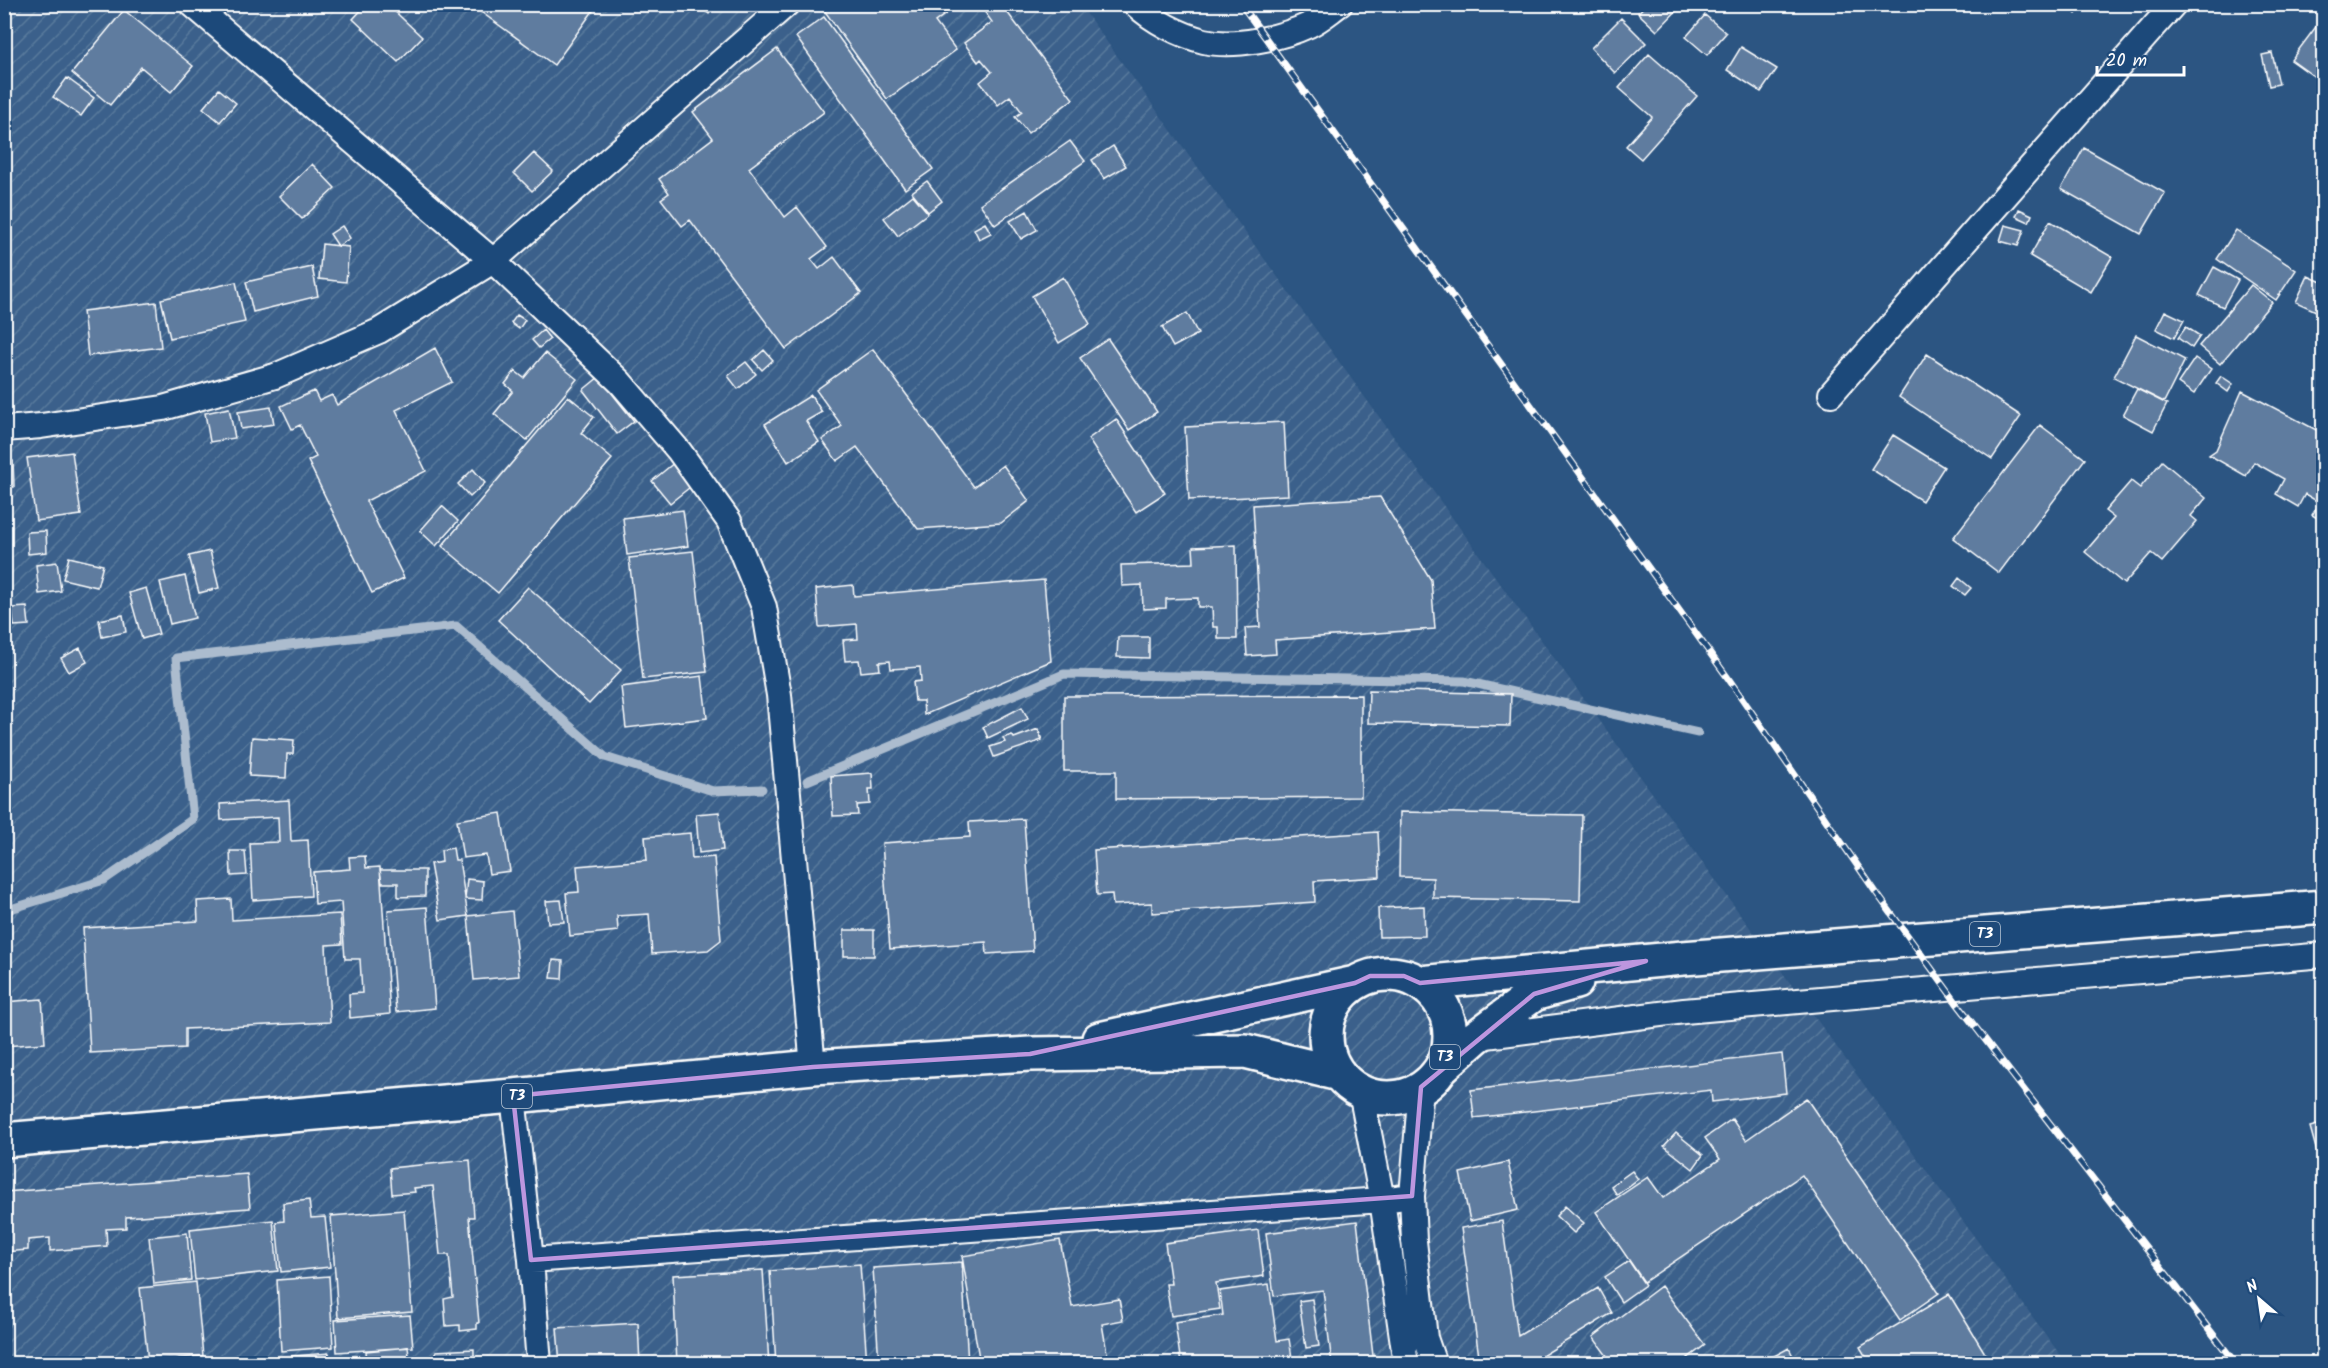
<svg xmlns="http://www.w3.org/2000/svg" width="2328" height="1368" viewBox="0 0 2328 1368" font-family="Kalam,sans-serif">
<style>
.industrial{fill:url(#industrial-furrows)}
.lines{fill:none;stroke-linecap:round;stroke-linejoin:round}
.stream{stroke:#acbcce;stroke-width:9}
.building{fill:#5e7c9f;stroke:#fff;stroke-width:1.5}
.minor-casing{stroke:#fff;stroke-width:28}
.trunk-casing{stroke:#fff;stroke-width:38}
.minor{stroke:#1f4a7a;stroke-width:24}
.trunk{stroke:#1f4a7a;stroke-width:33}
.rail-casing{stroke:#fff;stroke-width:7}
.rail{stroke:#1f4a7a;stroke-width:4.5;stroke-dasharray:14;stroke-linecap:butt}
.marked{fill:none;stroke:#bd96df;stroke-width:4.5;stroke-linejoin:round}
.labels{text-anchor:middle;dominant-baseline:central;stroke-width:4.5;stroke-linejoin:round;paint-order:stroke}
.shield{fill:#1f4a7a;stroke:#bcc9d7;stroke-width:1.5}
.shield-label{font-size:15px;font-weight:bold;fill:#fff}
</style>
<defs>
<pattern id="industrial-furrows" width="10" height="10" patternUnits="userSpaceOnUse" patternTransform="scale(1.5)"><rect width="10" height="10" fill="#3b618b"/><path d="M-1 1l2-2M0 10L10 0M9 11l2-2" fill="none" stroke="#58799c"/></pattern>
</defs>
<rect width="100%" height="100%" fill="#2c5582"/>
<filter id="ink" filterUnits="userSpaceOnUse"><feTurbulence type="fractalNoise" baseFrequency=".0167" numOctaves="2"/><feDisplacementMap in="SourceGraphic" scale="12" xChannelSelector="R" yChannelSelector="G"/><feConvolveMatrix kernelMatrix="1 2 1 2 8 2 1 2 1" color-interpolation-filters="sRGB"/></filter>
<g filter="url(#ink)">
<path class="industrial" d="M5 4 1080 5 2066 1363 5 1364Z"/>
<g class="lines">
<path class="stream" d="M807 781 1064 674 1464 681 1698 733
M4 911 104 880 193 819 176 658 456 626 605 757 713 791 762 789"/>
</g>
<path class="building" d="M367 4H387L422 37 398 62 353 19Z
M470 4H598L554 65Z
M697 4H717L709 14Z
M833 4H959L935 22 956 50 887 99 824 10Z
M985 4H1001L1073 99 1028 133 1015 117 1022 112 1010 96 998 105 980 82 992 72 981 59 978 62 964 43 992 22 981 7Z
M1646 4H1683L1657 31 1638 13Z
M2066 4H2084L2076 14Z
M124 10 193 66 171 92 141 67 110 105 72 73Z
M1705 15 1726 33 1707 55 1686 37Z
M2324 16V73L2319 80 2291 60Z
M824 17 933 169 905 189 796 37Z
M1621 18 1646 43 1615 73 1591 48Z
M1741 47 1777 69 1761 92 1727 70Z
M777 49 824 112 749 168 785 217 797 207 827 247 811 259 819 269 834 257 861 293 786 349 690 220 682 226 661 199 669 193 659 179 713 138 693 112Z
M2272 53 2279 84 2269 86 2262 55Z
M1649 54 1697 96 1641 159 1626 146 1652 117 1619 88Z
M67 78 94 98 81 116 53 97Z
M219 89 236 103 220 122 203 108Z
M1070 141 1085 161 995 225 980 204Z
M1113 146 1126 166 1104 179 1092 160Z
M2084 148 2165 193 2141 234 2061 189Z
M534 153 553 171 532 191 514 173Z
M312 164 335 188 302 219 279 196Z
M927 181 942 201 928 212 912 192Z
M913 195 928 213 898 236 884 218Z
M2019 209 2032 215 2029 222 2016 216Z
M1027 211 1037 230 1021 239 1010 221Z
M2050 221 2112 257 2091 292 2030 256Z
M985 223 991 233 979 239 974 229Z
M2005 225 2024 230 2018 246 2000 241Z
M342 226 350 238 338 246 330 234Z
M2236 230 2296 270 2276 300 2217 259Z
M322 244 349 247 346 282 319 279Z
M312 267 318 296 253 312 246 282Z
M2214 267 2238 280 2223 307 2199 295Z
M2308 276 2324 283V295L2316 311 2296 302Z
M1063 277 1090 324 1059 343 1032 296Z
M236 282 245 322 170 338 161 299Z
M2251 285 2272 302 2220 364 2199 346Z
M156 302 161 347 88 356 83 311Z
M2165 311 2184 320 2174 338 2156 329Z
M1187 313 1198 334 1173 347 1162 327Z
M517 315 525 320 519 329 511 323Z
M2186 327 2200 336 2192 348 2178 338Z
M543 330 550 339 539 348 532 340Z
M2136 335 2185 360 2164 402 2114 377Z
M1108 339 1157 412 1129 430 1080 358Z
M435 348 452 382 396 410 426 471 366 501 404 578 372 593 308 461 316 457 300 425 292 429 281 406 314 391 319 401 332 395 337 405Z
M873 349 974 487 1003 465 1029 501 1001 523 918 529 857 447 837 461 822 440 842 426 816 390Z
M764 350 773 360 762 370 753 360Z
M545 353 577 379 527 440 494 414 513 391 505 384 515 371 524 378Z
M1927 354 2021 416 1992 459 1899 397Z
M2195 358 2211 369 2194 394 2178 383Z
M746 362 756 374 738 389 728 376Z
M2221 376 2233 384 2228 392 2216 383Z
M599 377 634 421 617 434 583 390Z
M2137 389 2167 404 2153 431 2123 415Z
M2242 391 2324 434V522L2312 515 2320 503 2305 494 2298 507 2276 494 2284 479 2254 462 2246 476 2209 455 2216 450Z
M811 395 822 412 806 421 819 442 788 462 765 424Z
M568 396 594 417 581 433 612 459 498 593 442 546Z
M271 407 274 424 241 429 238 412Z
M229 408 235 438 210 442 205 413Z
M1116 419 1165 493 1136 512 1088 439Z
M1284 422 1288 495 1189 500 1185 427Z
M2040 425 2085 459 1999 573 1953 538Z
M1893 435 1944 467 1922 501 1871 469Z
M72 452 81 515 36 521 27 458Z
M4 461H13L14 487H4Z
M2162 461 2206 498 2191 516 2197 521 2162 562 2151 553 2124 584 2085 552 2114 518 2105 511 2131 481 2140 488Z
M675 462 694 484 670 503 652 481Z
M473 469 485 483 470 497 458 484Z
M1380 497 1431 580 1435 629 1275 640 1276 654 1247 656 1245 628 1260 627 1253 505Z
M442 506 458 521 436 546 420 531Z
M683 510 688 546 627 555 623 518Z
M46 531 47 552 28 554 27 532Z
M1236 545 1237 639H1218V627H1213L1212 607H1198V598L1166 599V608L1143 609 1142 585 1122 586 1121 565 1194 563 1193 547Z
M210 551 219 588 199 593 189 556Z
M693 551 707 672 643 679 629 558Z
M69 557 103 565 97 587 63 579Z
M57 562 61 591 39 594 36 565Z
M185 576 195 618 170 624 160 582Z
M1959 578 1971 588 1965 595 1953 586Z
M1044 580 1051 661 924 715 923 701H915L913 682 921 681 920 667 891 669 890 661 879 662 880 670 861 672 859 660 845 661 843 640 858 639 857 624 819 627 816 589 853 585 854 596Z
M528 587 621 670 589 704 498 620Z
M146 588 159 634 142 639 129 593Z
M27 607 29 625 14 626 12 608Z
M123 615 126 632 102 637 99 620Z
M1118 637H1149V658L1117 657Z
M80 648 87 662 69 672 61 658Z
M702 676 707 718 626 728 621 687Z
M1369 690 1511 694 1510 726 1368 723Z
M1361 695V797L1116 799V771H1064V696Z
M1022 707 1028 719 988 738 983 727Z
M1038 729 1042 740 994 757 990 747 1005 742 1003 738 1012 735 1014 738Z
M252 737 294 740 293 754H287L286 778 249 776Z
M872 773 873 789H869L870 804 857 805 858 815 833 816 831 776Z
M289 800 291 841 308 840 311 896 253 900 250 843 279 842 278 817 221 820 220 804Z
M719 812 723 850 699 853 696 814Z
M1400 812 1582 815 1580 901 1433 898V878L1399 877Z
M501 813 510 871 489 874 486 855 463 858 457 820Z
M1024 819 1033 951 987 954 986 942 890 949 882 843 970 837 969 822Z
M1378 832 1380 877 1314 881 1315 902 1152 913V903L1113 905 1112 894 1097 895 1094 850Z
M690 833 692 859 714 857 721 940 708 950 652 954 649 914 617 916 618 931 570 936 566 893 579 892 577 866 647 860 645 837Z
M453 848 455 860H459L468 916 440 920 430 864 442 862 441 850Z
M230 851H245L247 875 231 876Z
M365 856 366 868 380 867 390 1014 350 1018 349 994 362 993 360 959H345L341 902 315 904 313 872 350 869 349 857Z
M380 870H425V896L398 897V883H382Z
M467 879 483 881 482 900 465 899Z
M231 899 232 920 340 914 342 944 326 945 330 1022 185 1029V1048L90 1053 83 928 198 921 197 901Z
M561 900 564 922 548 923 546 901Z
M1424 906 1425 936 1379 937 1378 908Z
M427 907 435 1008 396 1012 388 910Z
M512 911 519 976 474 980 468 916Z
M844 930H874V956H844Z
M553 960 563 961 562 979 551 978Z
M42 999 45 1043 4 1046V1002Z
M1782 1054 1786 1093 1712 1102 1711 1090 1474 1118 1471 1090Z
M1806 1098 1939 1293 1900 1320 1802 1175 1644 1282 1596 1212 1648 1177 1663 1198 1720 1159 1705 1138 1732 1119 1746 1140Z
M2324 1123V1154L2318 1156 2310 1127Z
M1676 1133 1703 1155 1693 1169 1664 1146Z
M470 1160 474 1217H469L479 1323H477V1329L460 1331V1325L446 1326 444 1299 453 1297 449 1255H440L433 1186 414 1188 415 1192 392 1194 390 1168Z
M1508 1162 1518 1210 1470 1221 1460 1173Z
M1632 1171 1638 1179 1617 1195 1611 1186Z
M247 1174 250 1208 126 1217V1228L106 1229 107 1246 50 1251V1238L28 1240V1250L4 1252V1192Z
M309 1200 311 1218 325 1217 330 1267 281 1272 276 1222 284 1221 283 1203Z
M1565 1206 1584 1223 1574 1233 1556 1216Z
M404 1210 412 1312 338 1318 331 1216Z
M273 1220 278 1271 195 1280 190 1229Z
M1357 1221 1374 1364H1332L1323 1290 1274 1296 1266 1233Z
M1502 1221 1518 1336 1598 1288 1612 1313 1529 1364H1513L1510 1359 1480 1364 1461 1228Z
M1258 1230 1264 1276 1216 1283 1220 1309 1171 1316 1166 1284H1171L1165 1243Z
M187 1233 191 1280 154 1284 149 1237Z
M1060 1240 1072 1307 1119 1299 1123 1320 1102 1324 1109 1364H980L962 1256Z
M1629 1261 1645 1285 1621 1302 1605 1277Z
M962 1262 968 1364H879L873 1268Z
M860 1264 867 1364H776L770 1271Z
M763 1270 769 1364H677L673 1275Z
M329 1276 333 1347 281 1351 277 1280Z
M196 1282 203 1356 148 1361 140 1288Z
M1269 1284 1277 1341 1289 1339 1293 1364H1181L1175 1322 1223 1315 1220 1291Z
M1661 1286 1705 1345 1680 1364H1613L1593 1337Z
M1949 1294 1991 1363 1870 1364 1860 1347Z
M1312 1299 1319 1346 1306 1348 1299 1301Z
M410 1315 413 1347 337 1352 335 1320Z
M638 1323 640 1364H560L557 1328Z
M408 1347 410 1364H367L366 1351Z
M1789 1348 1797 1364H1759Z
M474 1349V1364H436V1351Z
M329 1353 330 1364H283V1357Z"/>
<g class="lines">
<g class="minor-casing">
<path id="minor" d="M192 4 493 261 620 382 679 451 729 521 764 607 779 695 813 1067
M1135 4C1153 21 1180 35 1204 41 1234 48 1281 38 1309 25 1320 20 1330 11 1340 4
M1831 394 2174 4
M4 429 41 426 163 408 275 376 379 331 493 261 787 4
M1478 1037 1684 1011 2324 955
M1421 1087 1412 1196 1414 1241 1425 1338 1434 1364
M1361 1092 1382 1200 1406 1364
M513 1096 531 1260 539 1364
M531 1260 1382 1200 1412 1196"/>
</g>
<g class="trunk-casing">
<path id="trunk" d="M1326 1036a62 62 0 1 1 124 0a62 62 0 1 1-124 0Z
M1420 983 1683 958 2324 907
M1099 1039 1355 983
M1441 1068 1476 1037 1534 994 1576 982
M4 1140 513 1096 813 1067 1030 1054 1245 1051 1339 1074"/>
</g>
<use href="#minor" class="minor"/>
<use href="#trunk" class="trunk"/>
<g class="rail-casing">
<path id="rail" d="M1241 4 1728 678 1875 891 1956 1002 2236 1364"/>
</g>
<use href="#rail" class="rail"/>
</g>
</g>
<path class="marked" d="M1646 961 1534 994 1421 1087 1412 1196 531 1260 513 1096 813 1067 1030 1054 1355 983 1370 976H1404L1420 983Z"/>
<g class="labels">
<g class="shield">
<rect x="1970" y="922" width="30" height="24" rx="4.5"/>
<rect x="1430" y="1045" width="30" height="24" rx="4.5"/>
<rect x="502" y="1084" width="30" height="24" rx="4.5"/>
</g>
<g class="shield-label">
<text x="1985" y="934">T3</text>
<text x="1445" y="1057">T3</text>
<text x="517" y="1096">T3</text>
</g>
</g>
<rect width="2328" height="1368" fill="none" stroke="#1f4a7a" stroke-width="24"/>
<rect x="12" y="12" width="2304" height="1344" fill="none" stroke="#fff" stroke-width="2" filter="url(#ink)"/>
<g transform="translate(2259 1299) rotate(331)" stroke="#1f4a7a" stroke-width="4.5" paint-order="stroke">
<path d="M0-4.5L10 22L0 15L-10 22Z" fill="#ffffff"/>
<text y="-9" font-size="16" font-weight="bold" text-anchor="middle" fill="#ffffff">N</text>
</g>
<path d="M2097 66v9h87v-9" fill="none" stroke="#ffffff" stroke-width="3"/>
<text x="2106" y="66" font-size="18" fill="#ffffff" stroke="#1f4a7a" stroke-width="4.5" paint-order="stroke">20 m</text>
</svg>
